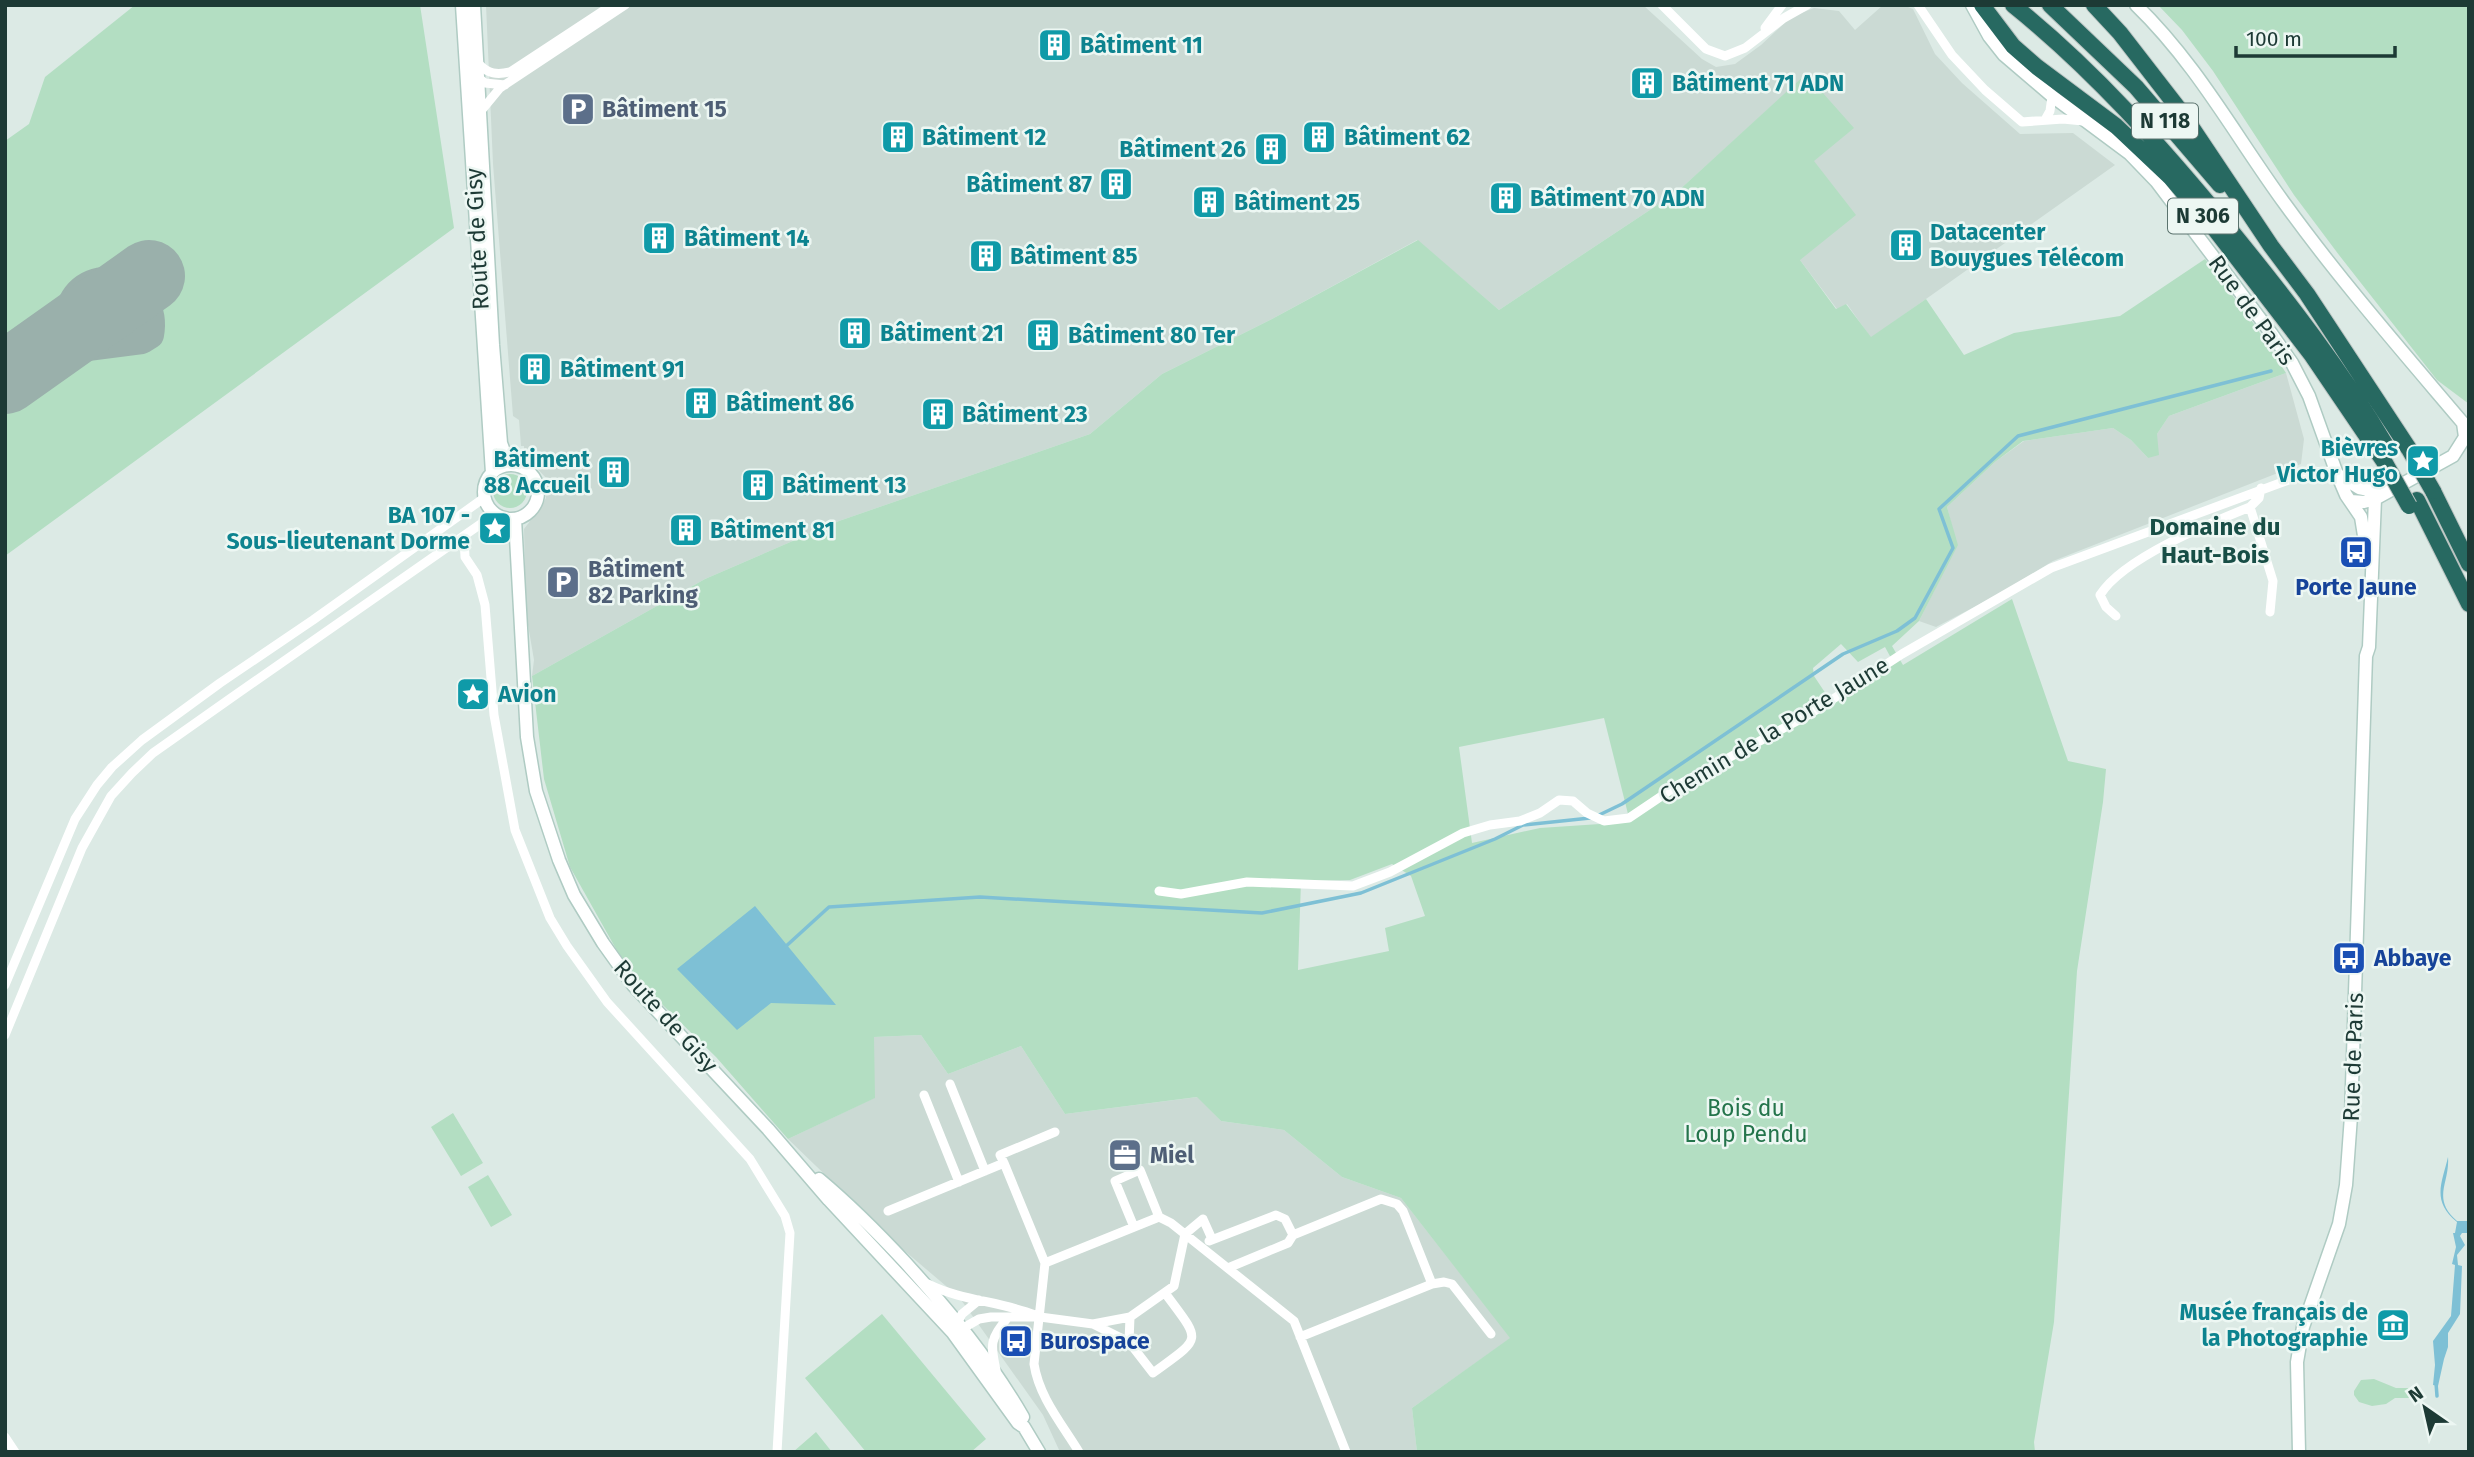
<svg xmlns="http://www.w3.org/2000/svg" width="2474" height="1457" viewBox="0 0 2474 1457" font-family="'Fira Sans',sans-serif">
<style>
.built{fill:#cbdad4}
.green{fill:#b3dec2;fill-rule:evenodd}
.water{fill:#7ec0d5}
.lines{fill:none;stroke-linecap:round;stroke-linejoin:round}
.stream{stroke:#7ec0d5;stroke-width:3.5}
.taxiway{stroke:#9ab0ab;stroke-width:28}
.runway{stroke:#9ab0ab;stroke-width:72}
.secondary-casing{stroke:#afcbc3;stroke-width:15}
.highway-casing{stroke:#bbc4c2;stroke-width:18}
.street{stroke:#fff;stroke-width:9}
.secondary{stroke:#fff;stroke-width:12}
.highway{stroke:#276961;stroke-width:16}
.highway-bridge-casing{stroke:#bbc4c2;stroke-width:18;stroke-linecap:butt}
.highway-bridge{stroke:#276961;stroke-width:16}
.labels{text-anchor:middle;dominant-baseline:central;stroke-width:5;stroke-linejoin:round;paint-order:stroke}
.shield{fill:#edf7f3;stroke:#5b736e;stroke-width:2}
.shield-label{font-size:21px;font-weight:bold;fill:#1d3a35}
.culture-label{font-size:23px;font-weight:bold;fill:#0d838f;stroke:#edf7f3;text-anchor:start}
.service-label{font-size:23px;font-weight:bold;fill:#4e5e75;stroke:#edf7f3;text-anchor:start}
.street-label{font-size:23px;fill:#1d3a35;stroke:#edf7f3}
.transit-label{font-size:23px;font-weight:bold;fill:#164399;stroke:#edf7f3;text-anchor:start}
.park-label{font-size:23px;fill:#24744b;stroke:#edf7f3}
.neighbourhood-label{font-size:24px;font-weight:bold;fill:#184e46;stroke:#edf7f3}
</style>
<rect width="100%" height="100%" fill="#dceae5"/>
<path class="built" d="M486 5H1643L1702 59 1716 67 1735 64 1761 45 1791 17 1814 8 1839 11 1855 30 1883 5H1903L1913 9 1935 54 1962 83 2020 134 2073 133 2115 165 1871 338 1847 304 1837 309 1800 260 1814 161 1806 75 1677 192 1499 310 1417 240 1272 319 1162 374 1090 434 839 521 705 579 532 676 534 660 526 613 524 529 541 507 546 498 545 488 549 481 528 459H524V446H521L519 420 513 416 493 164Z
M2286 373 2304 439 2301 464 2053 561 1999 594 1936 627 1919 621 1957 545 1947 507 1995 462 2024 441 2113 428 2131 440 2148 458 2157 434 2169 416Z
M921 1035 948 1074 1021 1046 1065 1114 1198 1097 1221 1121 1284 1130 1342 1177 1401 1198 1511 1338 1412 1408 1417 1452H1060L1043 1415 959 1297 900 1247 788 1139 874 1098V1037Z"/>
<path class="green" d="M135 5H420L454 228 5 556V141L29 124 45 77Z
M2158 5H2469V404L2437 380 2339 255 2294 195 2213 71 2182 30Z
M1806 74 1854 128 1814 161 1856 215 1800 260 1836 309 1846 304 1871 337 1926 299 1964 355 2014 333 2120 316 2205 259 2254 324 2286 373 2169 416 2157 434 2159 455 2148 458 2131 440 2113 428 2023 441 1995 462 1947 507 1958 545 1919 621 1892 646 1903 665 2012 599 2068 761 2106 769 2103 802 2077 971 2054 1322 2034 1442 2035 1452H1417L1412 1408 1510 1338 1401 1198 1342 1177 1284 1130 1221 1121 1197 1097 1065 1114 1021 1046 948 1074 921 1035 874 1037 875 1098 788 1139 716 1057 629 972 570 867 544 779 532 676 705 579 839 521 1090 434 1162 374 1272 319 1418 240 1499 310 1677 192ZM1841 644 1858 662 1885 647 1891 658 1828 697 1814 676 1813 668ZM1604 718 1630 822 1540 828 1472 843 1459 747ZM1392 864 1411 876 1425 916 1385 928 1389 951 1298 970 1301 881 1350 880Z
M493 491a17 17 0 1 1 34 0a17 17 0 1 1-34 0Z
M453 1113 483 1163 461 1176 431 1127Z
M488 1175 512 1215 491 1227 468 1187Z
M882 1314 986 1439 971 1452H866L805 1378Z
M2374 1379 2396 1388H2408L2413 1393 2412 1398H2395L2386 1404 2372 1406 2359 1402 2354 1395V1391L2361 1380Z
M816 1432 832 1452H793Z"/>
<path class="water" d="M755 906 836 1005 771 1003 737 1030 677 969Z
M2448 1157C2450 1184 2431 1198 2457 1221H2469L2467 1233H2462L2460 1236 2465 1245 2457 1255 2458 1265 2462 1266 2460 1314 2448 1333V1347L2444 1359 2438 1386 2433 1385 2435 1365 2433 1341 2451 1316 2455 1265 2452 1264 2456 1247 2453 1233H2455L2457 1222C2431 1201 2442 1183 2448 1157Z"/>
<g class="lines">
<path class="stream" d="M1597 816 1622 804 1843 654 1897 631 1915 618 1953 548 1939 509 2018 436 2271 371
M784 948 829 907 980 897 1262 913 1361 893 1495 839 1523 825 1590 818
M2436 1383 2437 1396"/>
<path class="taxiway" d="M41 353 142 340 150 335C160 282 89 259 70 307 66 315 67 325 67 334"/>
<path class="runway" d="M5 378 149 276"/>
<g class="secondary-casing">
<path id="secondary" d="M462 5 492 473
M474 5 493 345 501 443 509 465
M1972 5 1989 36 2004 55 2052 96 2130 154 2156 181 2271 333 2292 363 2309 396 2337 474 2346 495 2361 517 2366 548
M2136 5C2197 64 2236 137 2285 204 2340 280 2402 351 2463 423L2465 437 2453 456 2375 499 2364 502 2351 501
M484 492a27 27 0 1 1 54 0a27 27 0 1 1-54 0Z
M515 519 527 737 536 791 559 860 574 895 603 943 633 985 768 1129 829 1200 953 1333 1018 1423 1024 1427 1039 1452
M819 1179C850 1205 878 1233 905 1262 951 1313 988 1357 1023 1417
M2299 1452 2297 1362 2303 1327 2339 1224 2346 1185 2351 1116 2366 656 2369 647 2375 499 2374 491 2359 488 2337 474"/>
</g>
<g class="highway-casing">
<path id="highway" d="M1982 5 2013 46 2037 67 2116 126 2171 178 2214 228 2311 354 2385 463
M2013 5C2094 70 2162 147 2228 227 2285 297 2341 369 2387 447
M2050 5 2136 87 2220 185
M2094 5 2120 33 2182 113 2271 246 2307 294 2409 449
M2433 491 2469 564
M2417 500 2469 604"/>
</g>
<path class="street" d="M1662 5 1706 49 1725 56 1745 48 1784 18 1807 5
M1918 5 1952 55 1985 90 2022 122 2063 119 2083 121
M1765 28 1782 5
M479 64C488 74 497 75 510 72L612 5
M475 75 485 83 505 85
M481 111 500 88 625 5
M2045 120 2050 111 2052 96
M2261 488 2259 498 2250 507 2273 581 2270 612
M464 537 465 557 477 575 485 605 494 715 515 830 550 918 567 946 607 1002 750 1159 785 1216 790 1233 777 1452
M2116 616 2106 607 2100 595C2123 558 2210 523 2250 507
M1159 891 1181 894 1247 882 1353 886 1390 872 1463 833 1490 825 1520 821 1540 813 1559 800 1573 801 1587 813 1604 821 1629 818 1678 785 1810 714 1902 654 2051 568 2310 472 2332 471 2337 474
M5 985 75 819 97 785 112 767 142 740 220 683 313 620 484 498
M5 1035 82 848 111 796 132 773 153 753 231 698 495 514
M950 1084 985 1171
M924 1095 959 1182
M1004 1163 1000 1155 1055 1132
M888 1211 1004 1163 1045 1263
M1134 1227 1115 1181 1140 1170 1159 1217
M1209 1241 1276 1215 1285 1219 1293 1235 1381 1199 1397 1204 1403 1211 1432 1284
M1228 1268 1288 1243 1293 1235
M928 1284C962 1301 1000 1301 1035 1315
M1093 1324 1129 1342 1153 1373C1203 1336 1202 1343 1165 1293
M956 1325 962 1314 979 1300
M958 1331 979 1319 991 1317H1040L1093 1324 1130 1317 1174 1286 1185 1234 1203 1219 1212 1239
M1300 1337 1432 1284 1444 1282 1452 1284 1491 1334
M1129 1342 1130 1317
M996 1370C990 1343 990 1340 1008 1317
M5 1437 15 1452
M1079 1452C1062 1424 1039 1397 1034 1364L1045 1263 1159 1217 1171 1223 1294 1321 1346 1452"/>
<use href="#secondary" class="secondary"/>
<use href="#highway" class="highway"/>
<g class="highway-bridge-casing">
<path id="highway-bridge" d="M2409 449 2433 491
M2385 463 2409 506"/>
</g>
<use href="#highway-bridge" class="highway-bridge"/>
</g>
<defs>
<g id="building-square" transform="scale(1.75)"><rect x="-9" y="-9" width="18" height="18" rx="4" fill="#0f9aa8" stroke="#edf7f3"/><path d="M-4-6H4V6H1V3H-1V6H-4ZM-2.5-4.3h1.7v1.8h-1.7ZM.8-4.3h1.7v1.8H.8ZM-2.5-1h1.7V.8h-1.7ZM.8-1h1.7V.8H.8Z" fill="#fff"/></g>
<g id="parking-square" transform="scale(1.75)"><rect x="-9" y="-9" width="18" height="18" rx="4" fill="#5c6f8a" stroke="#edf7f3"/><path d="M-3.5-5.5H1a3.5 3.5 0 0 1 0 7H-1V5.5H-3.5ZM-1-3.4V-.6H.8a1.4 1.4 0 0 0 0-2.8Z" fill="#fff"/></g>
<g id="sight-square" transform="scale(1.75)"><rect x="-9" y="-9" width="18" height="18" rx="4" fill="#0f9aa8" stroke="#edf7f3"/><path d="M0-6L1.8-2.2L6-1.7L2.9 1.2L3.7 5.4L0 3.3L-3.7 5.4L-2.9 1.2L-6-1.7L-1.8-2.2Z" fill="#fff"/></g>
<g id="bus-square" transform="scale(1.75)"><rect x="-9" y="-9" width="18" height="18" rx="4" fill="#1a4fb4" stroke="#edf7f3"/><path d="M-5-6H5V4H4V6H2V4H-2V6H-4V4H-5ZM-3.5-4V0h7V-4ZM-3.5 1.2v1.5H-2V1.2ZM2 1.2v1.5H3.5V1.2Z" fill="#fff"/></g>
<g id="office-square" transform="scale(1.75)"><rect x="-9" y="-9" width="18" height="18" rx="4" fill="#5c6f8a" stroke="#edf7f3"/><path d="M-6-3h4V-5.5h4V-3h4V5H-6ZM-1-4.5V-3h2v-1.5ZM-6 0V1H6V0Z" fill="#fff"/></g>
<g id="museum-square" transform="scale(1.75)"><rect x="-9" y="-9" width="18" height="18" rx="4" fill="#0f9aa8" stroke="#edf7f3"/><path d="M0-6L6-3V-2H-6V-3ZM-5-1h2V3h-2ZM-1-1h2V3h-2ZM3-1h2V3H3ZM-6 4H6V6H-6Z" fill="#fff"/></g>
</defs>
<g fill-rule="evenodd">
<use href="#building-square" x="1055" y="45"/>
<use href="#building-square" x="1647" y="83"/>
<use href="#parking-square" x="578" y="109"/>
<use href="#building-square" x="898" y="137"/>
<use href="#building-square" x="1319" y="137"/>
<use href="#building-square" x="1271" y="149"/>
<use href="#building-square" x="1116" y="184"/>
<use href="#building-square" x="1506" y="198"/>
<use href="#building-square" x="1209" y="202"/>
<use href="#building-square" x="659" y="238"/>
<use href="#building-square" x="1906" y="245"/>
<use href="#building-square" x="986" y="256"/>
<use href="#building-square" x="855" y="333"/>
<use href="#building-square" x="1043" y="335"/>
<use href="#building-square" x="535" y="369"/>
<use href="#building-square" x="701" y="403"/>
<use href="#building-square" x="938" y="414"/>
<use href="#sight-square" x="2423" y="461"/>
<use href="#building-square" x="614" y="472"/>
<use href="#building-square" x="758" y="485"/>
<use href="#sight-square" x="495" y="528"/>
<use href="#building-square" x="686" y="530"/>
<use href="#bus-square" x="2356" y="552"/>
<use href="#parking-square" x="563" y="582"/>
<use href="#sight-square" x="473" y="694"/>
<use href="#bus-square" x="2349" y="958"/>
<use href="#office-square" x="1125" y="1155"/>
<use href="#museum-square" x="2393" y="1325"/>
<use href="#bus-square" x="1016" y="1341"/>
</g>
<g class="labels">
<g class="shield">
<rect x="2132" y="103.5" width="66" height="35" rx="5"/>
<rect x="2168" y="198.5" width="70" height="35" rx="5"/>
</g>
<g class="shield-label">
<text x="2165" y="121">N 118</text>
<text x="2203" y="216">N 306</text>
</g>
<g class="culture-label">
<text x="1080" y="45">Bâtiment 11</text>
<text x="1672" y="83">Bâtiment 71 ADN</text>
<text x="922" y="137">Bâtiment 12</text>
<text x="1344" y="137">Bâtiment 62</text>
<text x="1246" y="149" text-anchor="end">Bâtiment 26</text>
<text x="1092" y="184" text-anchor="end">Bâtiment 87</text>
<text x="1530" y="198">Bâtiment 70 ADN</text>
<text x="1234" y="202">Bâtiment 25</text>
<text x="1930" y="232">Datacenter<tspan x="1930" dy="26">Bouygues Télécom</tspan></text>
<text x="684" y="238">Bâtiment 14</text>
<text x="1010" y="256">Bâtiment 85</text>
<text x="880" y="333">Bâtiment 21</text>
<text x="1068" y="335">Bâtiment 80 Ter</text>
<text x="560" y="369">Bâtiment 91</text>
<text x="726" y="403">Bâtiment 86</text>
<text x="962" y="414">Bâtiment 23</text>
<text x="2398" y="448" text-anchor="end">Bièvres<tspan x="2398" dy="26">Victor Hugo</tspan></text>
<text x="590" y="459" text-anchor="end">Bâtiment<tspan x="590" dy="26">88 Accueil</tspan></text>
<text x="782" y="485">Bâtiment 13</text>
<text x="470" y="515" text-anchor="end">BA 107 -<tspan x="470" dy="26">Sous-lieutenant Dorme</tspan></text>
<text x="710" y="530">Bâtiment 81</text>
<text x="498" y="694">Avion</text>
<text x="2368" y="1312" text-anchor="end">Musée français de<tspan x="2368" dy="26">la Photographie</tspan></text>
</g>
<g class="service-label">
<text x="602" y="109">Bâtiment 15</text>
<text x="588" y="569">Bâtiment<tspan x="588" dy="26">82 Parking</tspan></text>
<text x="1150" y="1155">Miel</text>
</g>
<g class="street-label">
<text transform="translate(477 239) rotate(-93)">Route de Gisy</text>
<text transform="translate(2252 310) rotate(54)">Rue de Paris</text>
<text transform="translate(1774 730) rotate(-31)">Chemin de la Porte Jaune</text>
<text transform="translate(666 1016) rotate(48)">Route de Gisy</text>
<text transform="translate(2353 1057) rotate(-88)">Rue de Paris</text>
</g>
<g class="transit-label">
<text x="2356" y="587" text-anchor="middle">Porte Jaune</text>
<text x="2374" y="958">Abbaye</text>
<text x="1040" y="1341">Burospace</text>
</g>
<g class="park-label">
<text x="1746" y="1108">Bois du<tspan x="1746" dy="26">Loup Pendu</tspan></text>
</g>
<g class="neighbourhood-label">
<text x="2215" y="527">Domaine du<tspan x="2215" dy="28">Haut-Bois</tspan></text>
</g>
</g>
<rect width="2474" height="1457" fill="none" stroke="#1d3a35" stroke-width="14"/>
<g transform="translate(2425 1408) rotate(326)" stroke="#edf7f3" stroke-width="5" paint-order="stroke">
<path d="M0-5L12 26L0 18L-12 26Z" fill="#1d3a35"/>
<text y="-10" font-size="19" font-weight="bold" text-anchor="middle" fill="#1d3a35">N</text>
</g>
<path d="M2236 46v10h159v-10" fill="none" stroke="#1d3a35" stroke-width="3.5"/>
<text x="2246" y="46" font-size="21" fill="#1d3a35" stroke="#edf7f3" stroke-width="5" paint-order="stroke">100 m</text>
</svg>
